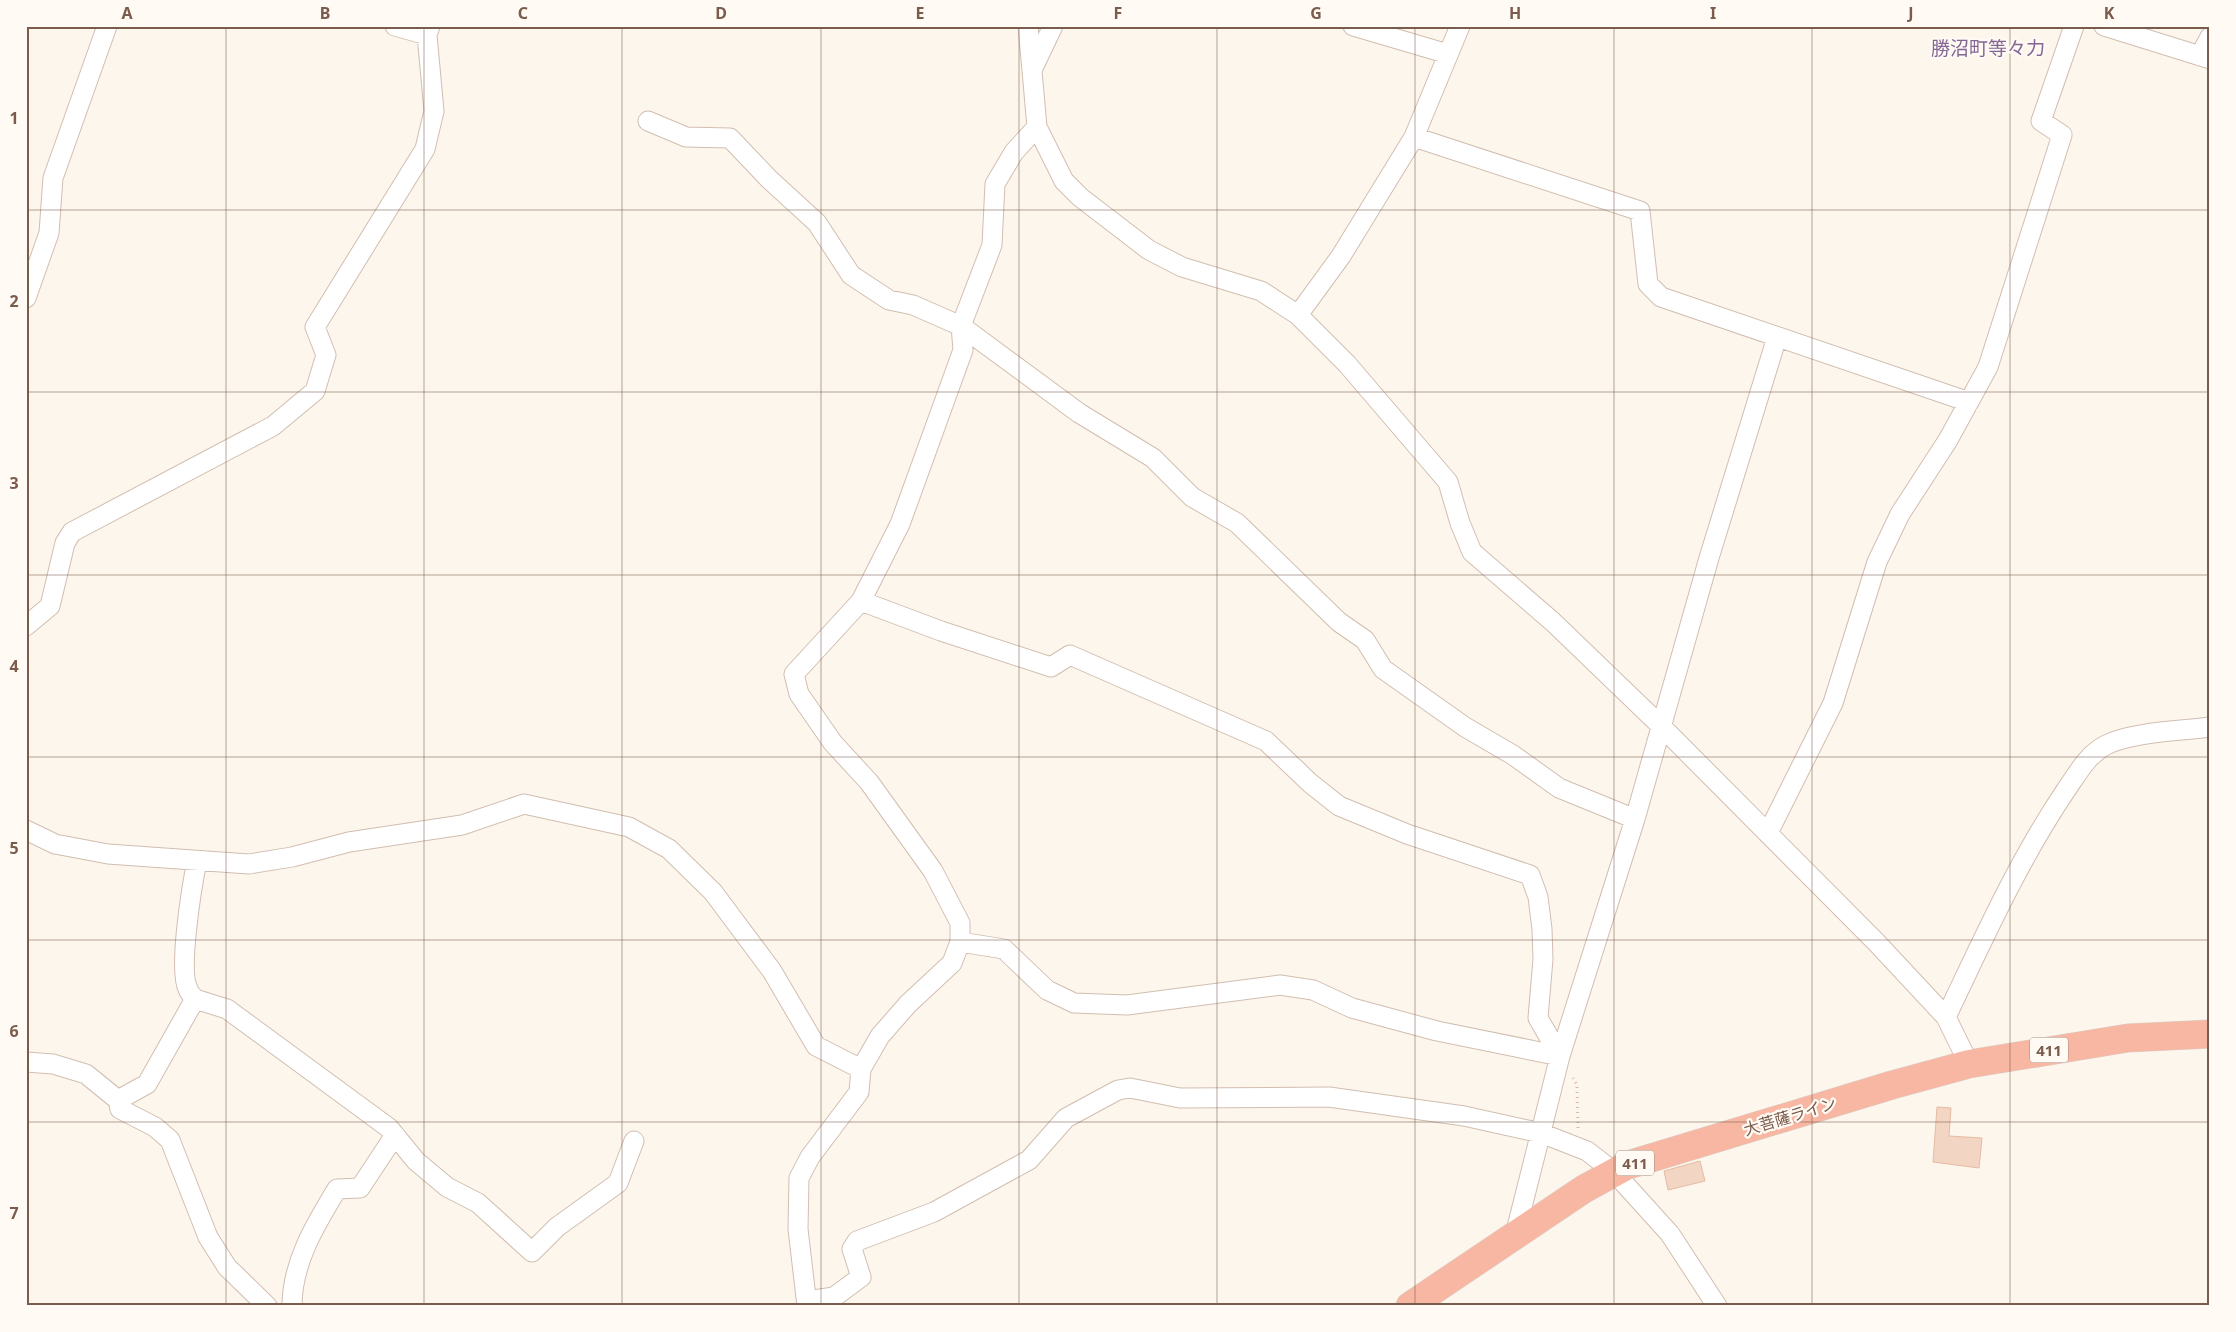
<svg xmlns="http://www.w3.org/2000/svg" width="2236" height="1332" viewBox="0 0 2236 1332" font-family="'Noto Sans','Noto Sans JP',sans-serif">
<style>
.building{fill:#f3d5c3;stroke:#e6bba3}
.lines{fill:none;stroke-linecap:round;stroke-linejoin:round}
.minor-casing{stroke:#d1beb0;stroke-width:21}
.highway-casing{stroke:#dad1cd;stroke-width:29}
.path{stroke:#d9b8a5;stroke-width:3;stroke-dasharray:1 4;stroke-linecap:butt}
.minor{stroke:#fff;stroke-width:19}
.highway{stroke:#f7b7a3;stroke-width:28}
.grid{fill:none;stroke:#7a5c4d;stroke-width:1;stroke-opacity:0.55}
.labels{text-anchor:middle;dominant-baseline:central;stroke-width:4.5;stroke-linejoin:round;paint-order:stroke}
.shield{fill:#fffaf3;stroke:#a28b7f;stroke-width:1}
.shield-label{font-size:15px;font-weight:bold;fill:#7a5c4d}
.street-label{font-size:16px;fill:#7a5c4d;stroke:#fffaf3}
.quarter-label{font-size:19px;fill:#846695;stroke:#fffaf3}
.neatline{fill:none;stroke:#7a5c4d;stroke-width:2}
.grid-label{font-size:16px;text-anchor:middle;font-weight:bold;fill:#7a5c4d}
</style>
<rect width="100%" height="100%" fill="#fdf6ec"/>
<path class="building" d="M1937 1107 1951 1108 1949 1136 1982 1138 1979 1168 1933 1162Z
M1700 1161 1705 1181 1668 1190 1664 1171Z"/>
<g class="lines">
<g class="minor-casing">
<path id="minor" d="M395 26 427 35 430 26
M1028 26 1037 127 1064 181 1080 197 1149 250 1182 267 1261 291 1298 315 1347 364 1448 482 1460 523 1472 552 1553 622 1661 726 1876 942 1946 1017 1969 1064
M1353 26 1448 54
M2104 26 2210 59
M2200 56 2210 37
M1033 68 1053 26
M648 121 686 137 730 138 769 179 817 223 851 275 889 300 913 305 961 326 1079 413 1153 458 1192 497 1237 523 1339 622 1365 640 1383 669 1465 727 1513 755 1559 788 1635 819
M1414 137 1640 211 1648 284 1661 297 1969 402
M26 298 49 233 53 178 107 26
M1298 315 1341 256 1414 137 1460 26
M861 601 941 631 1051 667 1070 655 1266 741 1310 783 1339 806 1407 834 1530 875 1538 897 1542 929 1543 959 1538 1018 1560 1056
M26 626 50 606 65 543 72 532 273 426 315 391 326 355 315 327 425 149 434 111 427 35
M26 830 55 844 108 854 249 864 292 857 349 842 462 825 524 804 629 827 669 849 713 892 772 971 816 1046 861 1069
M1768 833 1833 703 1877 562 1900 514 1948 440 1988 367 2062 135 2041 121 2074 26
M960 942 1004 949 1047 990 1074 1003 1127 1005 1280 985 1313 990 1352 1008 1437 1031 1560 1056
M195 999 227 1009 389 1128 416 1161 447 1187 478 1203 532 1252 557 1227 618 1183 634 1141
M1946 1017C1983 940 2018 861 2066 790 2078 773 2087 755 2106 745 2130 732 2182 731 2210 727
M26 1062 53 1064 86 1074 118 1100 147 1084 195 999C193 996 189 993 188 989 178 970 192 885 197 861
M118 1100 120 1109 155 1127 170 1140 208 1237 227 1267 267 1306
M1515 1235 1560 1056 1635 819 1709 558 1777 337
M807 1301 834 1297 861 1277 852 1249 857 1241 934 1212 1029 1160 1066 1118 1118 1090 1130 1088 1180 1098 1329 1097 1464 1116 1541 1133 1587 1151 1613 1171 1670 1234 1717 1306
M292 1306C292 1263 315 1225 337 1189L360 1188 395 1135
M807 1306 798 1229 799 1178 810 1157 859 1092 861 1069 880 1036 908 1004 952 963 960 942V923L933 871 869 782 833 743 799 694 794 674 861 601 900 524 963 350 961 326 992 245 995 184 1014 152 1037 127"/>
</g>
<g class="highway-casing">
<path id="highway" d="M1410 1306 1584 1189 1628 1165 1892 1085 1969 1064 2128 1038 2210 1034"/>
</g>
<path class="path" d="M1573 1078 1577 1085 1578 1128"/>
<use href="#minor" class="minor"/>
<use href="#highway" class="highway"/>
</g>
<path class="grid" d="M226 26V1306M424 26V1306M622 26V1306M821 26V1306M1019 26V1306M1217 26V1306M1415 26V1306M1614 26V1306M1812 26V1306M2010 26V1306M26 210H2210M26 392H2210M26 575H2210M26 757H2210M26 940H2210M26 1122H2210"/>
<g class="labels">
<g class="shield">
<rect x="2030" y="1037.5" width="38" height="25" rx="4"/>
<rect x="1616" y="1150.5" width="38" height="25" rx="4"/>
</g>
<g class="shield-label">
<text x="2049" y="1050">411</text>
<text x="1635" y="1163">411</text>
</g>
<g class="street-label">
<text transform="translate(1790 1116) rotate(-17)">大菩薩ライン</text>
</g>
<g class="quarter-label">
<text x="1988" y="48">勝沼町等々力</text>
</g>
</g>
<rect width="2236" height="1332" fill="none" stroke="#fffaf3" stroke-width="55"/>
<rect x="28" y="28" width="2180" height="1276" class="neatline"/>
<g class="grid-label">
<text x="127" y="19">A</text>
<text x="325" y="19">B</text>
<text x="523" y="19">C</text>
<text x="721" y="19">D</text>
<text x="920" y="19">E</text>
<text x="1118" y="19">F</text>
<text x="1316" y="19">G</text>
<text x="1515" y="19">H</text>
<text x="1713" y="19">I</text>
<text x="1911" y="19">J</text>
<text x="2109" y="19">K</text>
<text x="14" y="124">1</text>
<text x="14" y="307">2</text>
<text x="14" y="489">3</text>
<text x="14" y="672">4</text>
<text x="14" y="854">5</text>
<text x="14" y="1037">6</text>
<text x="14" y="1219">7</text>
</g>
</svg>
